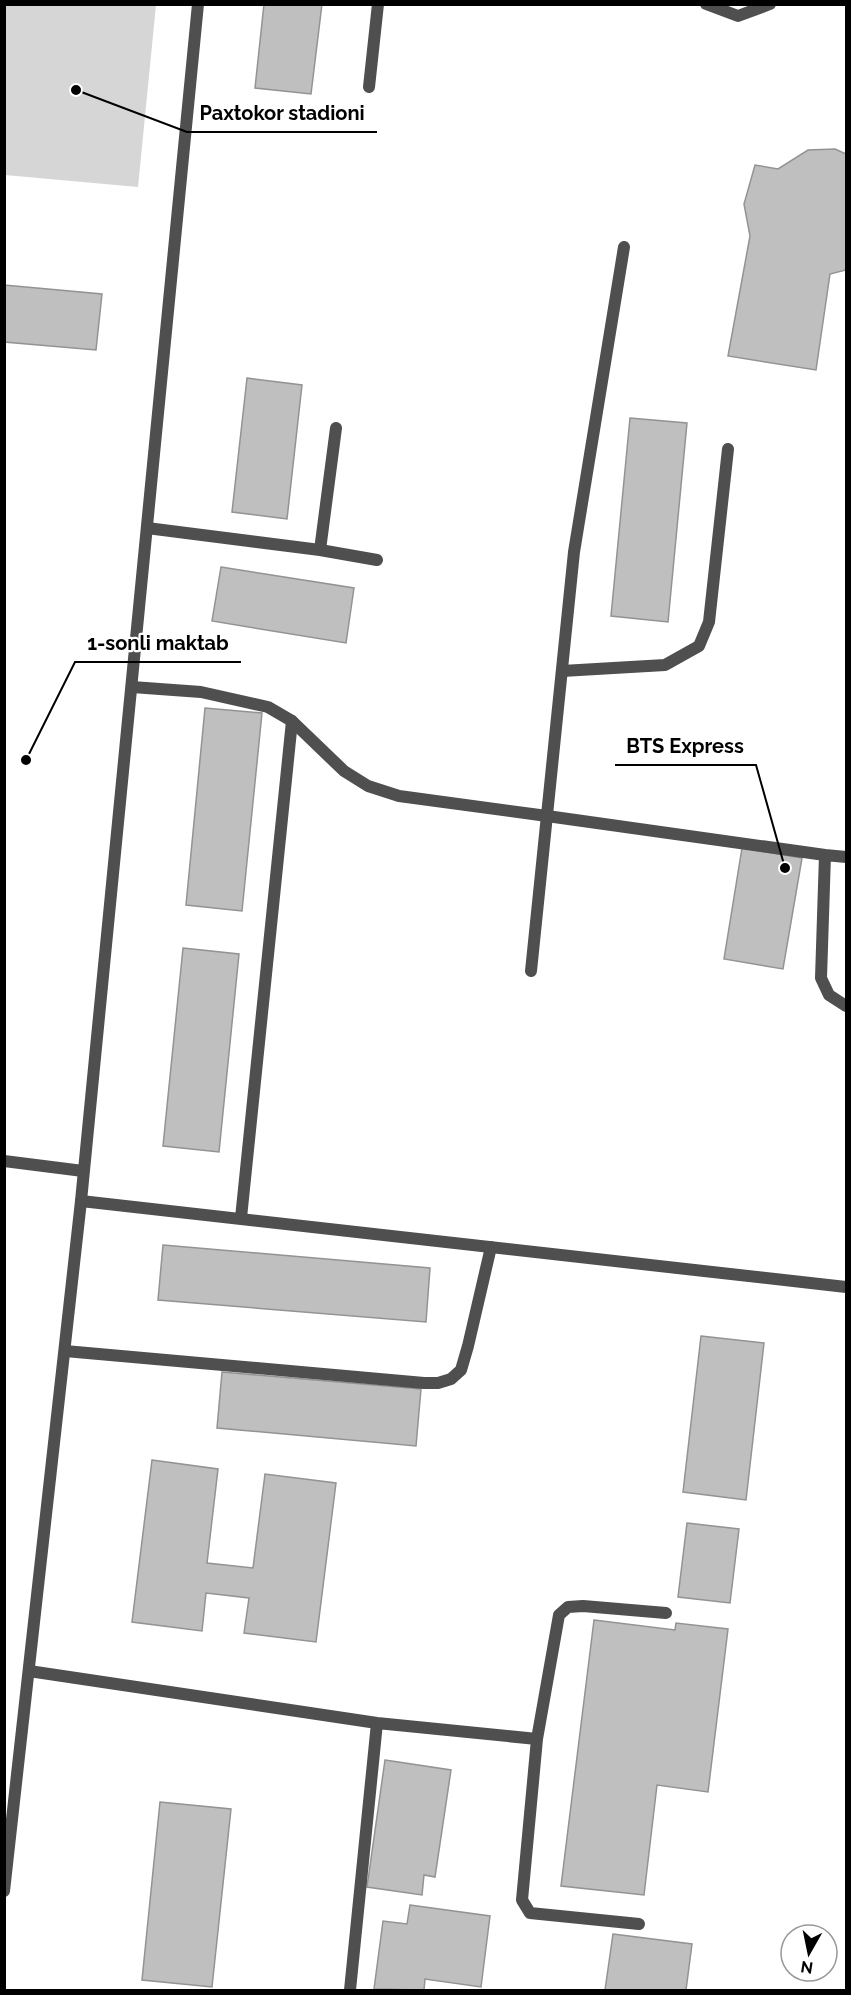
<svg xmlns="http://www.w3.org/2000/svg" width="851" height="1995" viewBox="0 0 851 1995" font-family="Raleway,sans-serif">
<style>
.green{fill:#d6d6d6}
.building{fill:#bfbfbf;stroke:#939393;stroke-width:1.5}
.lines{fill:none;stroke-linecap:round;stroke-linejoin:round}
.service{stroke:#4f4f4f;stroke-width:12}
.minor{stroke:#4f4f4f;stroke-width:12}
.tertiary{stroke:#4f4f4f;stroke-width:12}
.leader{fill:none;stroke:#000;stroke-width:2}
.callout-dot{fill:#000;stroke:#fff;stroke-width:2}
.callout-label{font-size:20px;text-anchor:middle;font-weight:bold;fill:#000;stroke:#fff;stroke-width:4.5;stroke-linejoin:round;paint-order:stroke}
</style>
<rect width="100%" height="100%" fill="#fff"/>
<path class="green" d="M4 5H156L138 187 5 175Z"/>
<path class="building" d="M264 4H322L311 94 255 88Z
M835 149 846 154V270L830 274 816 370 728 356 750 236 744 204 755 165 778 169 808 150Z
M4 285 102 294 96 350 4 342Z
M247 378 302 385 287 519 232 512Z
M630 418 687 423 668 622 611 616Z
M221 567 354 588 346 643 212 621Z
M205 708 262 713 242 911 186 905Z
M742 848 802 858 783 969 724 959Z
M183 948 239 954 219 1152 163 1146Z
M163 1245 430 1268 426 1322 158 1300Z
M701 1336 764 1343 746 1500 683 1492Z
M222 1372 421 1389 416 1446 217 1428Z
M152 1460 218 1469 207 1563 253 1568 265 1474 336 1483 316 1642 244 1633 249 1598 206 1593 202 1631 132 1622Z
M687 1523 739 1529 730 1603 678 1597Z
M594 1620 675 1630 676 1623 728 1629 708 1792 657 1785 644 1895 561 1886Z
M385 1760 451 1770 435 1877 424 1875 422 1895 367 1887Z
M160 1802 231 1809 212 1987 142 1980Z
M410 1905 490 1916 481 1987 425 1979 424 1990 374 1989 383 1921 407 1924Z
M613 1934 692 1944 686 1990H605Z"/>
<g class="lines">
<path class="service" d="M147 528 320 550 377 560
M320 550 336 428
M562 671 665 665 699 646 709 622 728 449
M547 816 825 855
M846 857 825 855 821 978 829 995 846 1006
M241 1218 292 721
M65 1351 424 1383H438L451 1379 461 1370 468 1346 491 1247
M29 1671 377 1723 537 1739
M639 1924 530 1913 522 1900 537 1739 559 1615 568 1607 583 1606 666 1613
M350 1990 377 1723"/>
<path class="minor" d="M706 4 738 16 770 4
M369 87 378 4
M132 687 201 692 268 707 292 721 344 771 368 786 399 796 547 816
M531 971 574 552 624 247
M4 1161 83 1171
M81 1201 846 1287"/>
<path class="tertiary" d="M4 1891 81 1201 198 4"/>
</g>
<path class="leader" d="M76 90L187 132H377M26 760L75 662H241M785 868L756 765H615"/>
<g class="callout-dot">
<circle cx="76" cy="90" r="6"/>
<circle cx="26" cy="760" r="6"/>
<circle cx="785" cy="868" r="6"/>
</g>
<g class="callout-label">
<text x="282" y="120">Paxtokor stadioni</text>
<text x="158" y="650">1-sonli maktab</text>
<text x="685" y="753">BTS Express</text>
</g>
<rect width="851" height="1995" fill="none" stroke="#000000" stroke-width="12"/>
<g transform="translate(809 1953) rotate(189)"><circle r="28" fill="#ffffff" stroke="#999999" stroke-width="1.5"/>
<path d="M0-4.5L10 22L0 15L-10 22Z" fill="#000000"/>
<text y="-9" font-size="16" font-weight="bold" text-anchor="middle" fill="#000000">N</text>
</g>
</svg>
